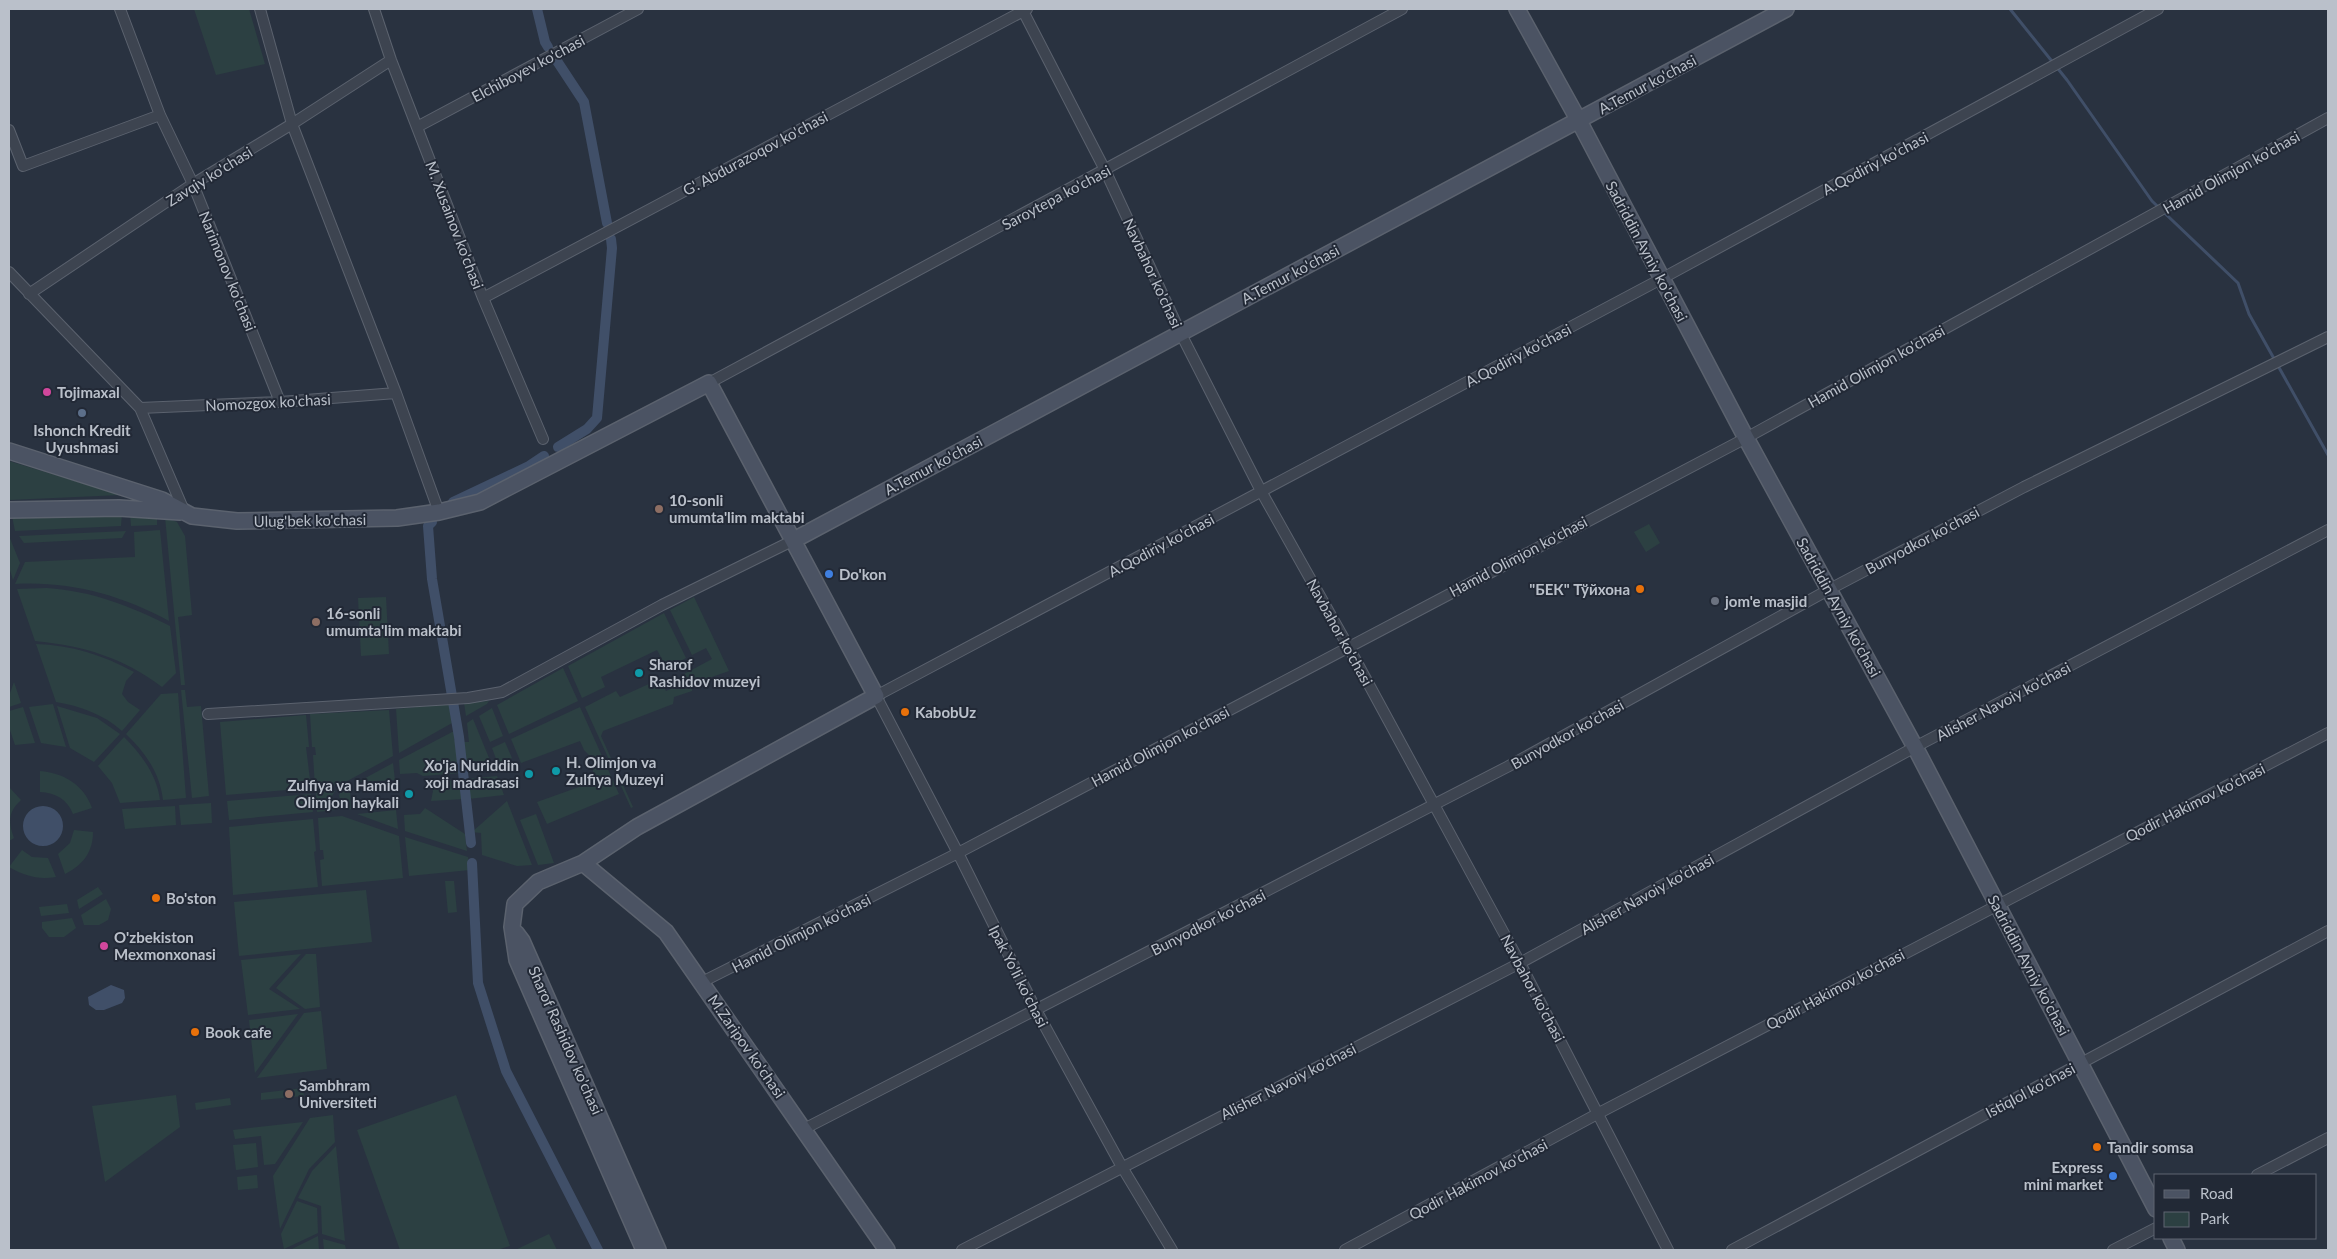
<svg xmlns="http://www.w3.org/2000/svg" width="2337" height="1259" viewBox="0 0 2337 1259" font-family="Lato,sans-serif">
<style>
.green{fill:#2c4042}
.water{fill:#404f68}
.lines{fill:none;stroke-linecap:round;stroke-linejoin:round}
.stream{stroke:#404f68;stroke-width:3}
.canal{stroke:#404f68;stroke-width:10}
.street-casing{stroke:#5b626e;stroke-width:12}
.secondary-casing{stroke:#5b626e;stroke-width:18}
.street{stroke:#3d4450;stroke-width:10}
.secondary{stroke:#4b5363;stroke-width:15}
.hotel-dot{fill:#d1479c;stroke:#222936;stroke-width:2}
.service-dot{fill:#5c6f8a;stroke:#222936;stroke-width:2}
.education-dot{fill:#8d6e63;stroke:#222936;stroke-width:2}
.shop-dot{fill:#3f7fe0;stroke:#222936;stroke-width:2}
.food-dot{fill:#e8710a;stroke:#222936;stroke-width:2}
.worship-dot{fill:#6b7280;stroke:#222936;stroke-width:2}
.culture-dot{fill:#0f9aa8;stroke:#222936;stroke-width:2}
.labels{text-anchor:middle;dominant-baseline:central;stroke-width:4;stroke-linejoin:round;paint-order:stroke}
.street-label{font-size:15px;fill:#bac0ca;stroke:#222936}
.poi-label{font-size:15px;font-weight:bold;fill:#bac0ca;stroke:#222936;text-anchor:start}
</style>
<rect width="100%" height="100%" fill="#293240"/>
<path class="green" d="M194 9H249L265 64 216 75Z
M9 461 121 495 9 500Z
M122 513 121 526 15 531 12 516Z
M130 513 157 516V525L131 526Z
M165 517 177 522 185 536 192 615 178 617 185 685H181Z
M1649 524 1660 543 1646 552 1634 532Z
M160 530 169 621C121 595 70 581 15 584L25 562 135 557 134 532Z
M126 531 122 538 24 543 19 536Z
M9 536 20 563 13 580 9 567Z
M47 588C92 591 130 606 170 626L176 673 162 687C122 657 84 646 35 641L17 589Z
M386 597 389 654 361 656 358 598Z
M694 597 729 671 709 678V681L692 687V691L674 697 673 704 603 731 601 736 633 807 631 808 585 707 616 691 620 697 660 679 666 691 688 681 684 674 712 659 706 648 692 655 670 610Z
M664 613 686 658 667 668 657 650 601 677 605 687 582 698 568 666Z
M36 644C71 645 103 655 134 672L126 681 122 694 128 702 140 710 122 731C103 714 80 706 56 702Z
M563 668 578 701 509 734 497 705Z
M14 682 21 703 9 707V696Z
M181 690H185L187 707 201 706 209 796 192 798Z
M178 693 186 798 163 800C160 773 145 752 126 734L161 694Z
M489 701 487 704 466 716 464 703Z
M53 704 66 747 41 743 29 707Z
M449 704 452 723 399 753 396 709Z
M57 706 97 718 120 734 94 762 70 748Z
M23 707 35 743 15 745 9 727V711Z
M580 707 619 794 547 824 537 802 593 782V759L584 750 580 741 521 763 511 739Z
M492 708 503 736 490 742 479 716Z
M389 710 393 756 340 785 315 787 313 755H316L315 747H312L310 714Z
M306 715 309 747H306L311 788 226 795 220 722Z
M473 719 494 770 465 773 461 742H469L467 723Z
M454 731V740H457L461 773 423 776 417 773 400 774 399 760Z
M124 737C141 754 157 775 160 800L120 803 112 783 98 766Z
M505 742 512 758 498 764 492 748Z
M393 763 395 780 358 782Z
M40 771C64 773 84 785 92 808L73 814C67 799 56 793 40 792Z
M497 776 504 795 468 799 466 779Z
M460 780 463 799 431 801 433 791 429 782Z
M9 787 21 800C8 812 8 822 14 838L9 841Z
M350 789 351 809H342L339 795 342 790Z
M335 791 332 796 336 810 317 812 316 792Z
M311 794 313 812 229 820 227 801Z
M507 801 532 865 517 866 482 855 481 833 472 832Z
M211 803 212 823 181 825 179 805Z
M175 806 176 825 125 829 122 809Z
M425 808 468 836H465L467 851 405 831 404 815 420 814Z
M396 810 398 829 357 814Z
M536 814 554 863 538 865 520 820Z
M342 816 399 836 403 878 322 886 320 860 324 859 323 850H320L318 818Z
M313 819 316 851 314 852 318 887 233 895 229 827Z
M74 830 93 832C93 852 83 865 65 874L58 854 70 843Z
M405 837 468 857 470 870 409 876Z
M22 850 32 857 48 858 56 877C38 880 25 876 9 867Z
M445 881H454L457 912 448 913Z
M98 887 103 894 79 909 77 900Z
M366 890 372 942 239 956 234 902Z
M106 899 111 909 108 920 99 925H84L81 915Z
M67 904 69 913 41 916 39 907Z
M72 918 76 928 64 937H49L42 928V922Z
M301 954 269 989 300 1009 248 1015 241 960Z
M306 954H316L320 1007 305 1009 276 988Z
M321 1011 327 1069 257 1078 304 1013Z
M298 1014 255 1073V1074L249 1020Z
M303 1088 304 1096 261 1100V1093Z
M176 1095 180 1127 105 1182 92 1106Z
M456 1095 510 1246 497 1250H400L357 1130Z
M230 1098 231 1105 196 1110 195 1103Z
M333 1115 335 1142 309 1169 280 1229 273 1176 310 1118Z
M303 1122 275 1164 264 1165 261 1136 235 1139 233 1130Z
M256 1143 258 1167 236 1170 233 1145Z
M336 1146 345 1241 322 1234 321 1206 298 1198 312 1171Z
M257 1175 258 1188 238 1190 237 1177Z
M297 1201 317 1208 318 1233 284 1249 281 1234Z
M549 1234 557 1250H515Z
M318 1236 319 1250H290Z
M323 1239 345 1245 346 1250H324Z"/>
<path class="water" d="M23 826a20 20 0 1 1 40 0a20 20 0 1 1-40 0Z
M111 985 124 990 125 998 122 1003 104 1010H96L89 1005 88 997Z"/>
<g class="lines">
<path class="stream" d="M2010 9 2067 80 2152 201 2238 283 2249 314 2328 455"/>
<path class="canal" d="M537 9 545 42 548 47
M557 61 584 102 607 223
M558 447 587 429 597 418 612 248 611 239
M453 502 529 466 544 456
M432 522 428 526 432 579 459 737 471 843
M472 863 478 983 506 1071 598 1250"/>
<g class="street-casing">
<path id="street" d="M120 9 160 115 193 184 280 402
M260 9 292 124 396 393 439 512
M374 9 391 60 483 298 543 439
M1022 9 1105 170 1180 332 1261 491 1348 646 1520 963 1668 1250
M417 127 638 9
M9 130 23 166 160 115
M9 272 140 408 185 513
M29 294 193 184 292 124 391 60
M483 298 1027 9
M709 383 1402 9
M140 408 280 402 396 393
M208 714 468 698 502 692 662 605 794 540
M702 982 958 853 1746 438 2328 118
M804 1129 1507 767 1830 589 2024 487 2328 337
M2257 1175 2328 1138
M962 1250 1520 963 1915 747 2328 530
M1172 1250 1122 1167 1036 1010 958 853 876 696 1661 279 2158 9
M1345 1250 1599 1113 2328 733
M1732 1250 2328 931
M2113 1250 2156 1228"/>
</g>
<g class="secondary-casing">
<path id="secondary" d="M1517 9 1579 121 1746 438 1915 747 2156 1209
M9 451 162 500 192 516 237 521 397 518 439 512 480 502 709 383 876 696 637 827 583 863 538 882 515 904 512 927 517 960 644 1250
M9 510 119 508 180 512
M794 540 1786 9
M583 863 666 932 887 1250
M516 933 522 941 658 1250
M2171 1238 2177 1250"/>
</g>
<use href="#street" class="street"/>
<use href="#secondary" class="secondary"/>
</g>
<g class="hotel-dot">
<circle cx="47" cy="392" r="5"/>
<circle cx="104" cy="946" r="5"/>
</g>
<circle class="service-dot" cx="82" cy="413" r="5"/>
<g class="education-dot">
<circle cx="659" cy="509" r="5"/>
<circle cx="316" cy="622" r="5"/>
<circle cx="289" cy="1094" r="5"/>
</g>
<g class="shop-dot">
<circle cx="829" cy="574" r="5"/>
<circle cx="2113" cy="1176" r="5"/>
</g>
<g class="food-dot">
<circle cx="1640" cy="589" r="5"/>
<circle cx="905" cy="712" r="5"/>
<circle cx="156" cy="898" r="5"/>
<circle cx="195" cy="1032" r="5"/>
<circle cx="2097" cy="1147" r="5"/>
</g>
<circle class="worship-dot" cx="1715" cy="601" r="5"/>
<g class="culture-dot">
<circle cx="639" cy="673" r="5"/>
<circle cx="556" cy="771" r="5"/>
<circle cx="529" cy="774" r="5"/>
<circle cx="409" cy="794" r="5"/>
</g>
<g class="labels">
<g class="street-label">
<text transform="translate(528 68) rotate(-28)">Elchiboyev ko'chasi</text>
<text transform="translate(1647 84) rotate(-28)">A.Temur ko'chasi</text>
<text transform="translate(755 153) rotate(-28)">G'. Abdurazoqov ko'chasi</text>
<text transform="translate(1875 163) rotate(-28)">A.Qodiriy ko'chasi</text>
<text transform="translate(2231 172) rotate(-29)">Hamid Olimjon ko'chasi</text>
<text transform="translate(209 176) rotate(-32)">Zavqiy ko'chasi</text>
<text transform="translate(1056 197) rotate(-28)">Saroytepa ko'chasi</text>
<text transform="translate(455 225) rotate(69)">M. Xusainov ko'chasi</text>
<text transform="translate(1647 251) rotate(62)">Sadriddin Ayniy ko'chasi</text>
<text transform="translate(228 271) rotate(68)">Narimonov ko'chasi</text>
<text transform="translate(1153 273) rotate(65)">Navbahor ko'chasi</text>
<text transform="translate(1290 274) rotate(-28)">A.Temur ko'chasi</text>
<text transform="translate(1518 355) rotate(-28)">A.Qodiriy ko'chasi</text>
<text transform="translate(1876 366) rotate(-29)">Hamid Olimjon ko'chasi</text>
<text transform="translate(268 402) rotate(-3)">Nomozgox ko'chasi</text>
<text transform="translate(933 465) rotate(-28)">A.Temur ko'chasi</text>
<text transform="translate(310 520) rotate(-1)">Ulug'bek ko'chasi</text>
<text transform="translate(1922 540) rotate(-28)">Bunyodkor ko'chasi</text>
<text transform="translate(1161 545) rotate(-28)">A.Qodiriy ko'chasi</text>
<text transform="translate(1518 556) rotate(-28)">Hamid Olimjon ko'chasi</text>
<text transform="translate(1839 607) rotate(61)">Sadriddin Ayniy ko'chasi</text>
<text transform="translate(1340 632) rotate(61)">Navbahor ko'chasi</text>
<text transform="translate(2003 701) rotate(-28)">Alisher Navoiy ko'chasi</text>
<text transform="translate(1567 734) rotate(-29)">Bunyodkor ko'chasi</text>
<text transform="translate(1160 746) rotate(-28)">Hamid Olimjon ko'chasi</text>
<text transform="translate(2195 802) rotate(-27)">Qodir Hakimov ko'chasi</text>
<text transform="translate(1647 894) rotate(-29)">Alisher Navoiy ko'chasi</text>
<text transform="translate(1208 922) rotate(-27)">Bunyodkor ko'chasi</text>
<text transform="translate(801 933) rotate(-27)">Hamid Olimjon ko'chasi</text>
<text transform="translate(2029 965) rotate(62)">Sadriddin Ayniy ko'chasi</text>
<text transform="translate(1019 976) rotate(63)">Ipak Yo'li ko'chasi</text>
<text transform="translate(1533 988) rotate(62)">Navbahor ko'chasi</text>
<text transform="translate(1835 989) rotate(-28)">Qodir Hakimov ko'chasi</text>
<text transform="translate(566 1040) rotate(66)">Sharof Rashidov ko'chasi</text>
<text transform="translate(747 1046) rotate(55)">M.Zaripov ko'chasi</text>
<text transform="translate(1288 1081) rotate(-27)">Alisher Navoiy ko'chasi</text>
<text transform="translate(2030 1090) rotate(-28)">Istiqlol ko'chasi</text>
<text transform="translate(1478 1179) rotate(-28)">Qodir Hakimov ko'chasi</text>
</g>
<g class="poi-label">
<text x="57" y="392">Tojimaxal</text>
<text x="82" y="430" text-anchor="middle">Ishonch Kredit<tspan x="82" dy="17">Uyushmasi</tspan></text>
<text x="669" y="500">10-sonli<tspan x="669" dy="17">umumta'lim maktabi</tspan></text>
<text x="839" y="574">Do'kon</text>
<text x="1630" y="589" text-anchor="end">"БЕК" Тўйхона</text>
<text x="1725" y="601">jom'e masjid</text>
<text x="326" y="613">16-sonli<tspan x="326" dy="17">umumta'lim maktabi</tspan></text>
<text x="649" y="664">Sharof<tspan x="649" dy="17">Rashidov muzeyi</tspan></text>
<text x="915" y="712">KabobUz</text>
<text x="566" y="762">H. Olimjon va<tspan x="566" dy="17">Zulfiya Muzeyi</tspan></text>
<text x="519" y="765" text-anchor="end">Xo'ja Nuriddin<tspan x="519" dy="17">xoji madrasasi</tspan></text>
<text x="399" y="785" text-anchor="end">Zulfiya va Hamid<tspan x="399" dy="17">Olimjon haykali</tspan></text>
<text x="166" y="898">Bo'ston</text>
<text x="114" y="937">O'zbekiston<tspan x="114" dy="17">Mexmonxonasi</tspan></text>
<text x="205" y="1032">Book cafe</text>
<text x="299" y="1085">Sambhram<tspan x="299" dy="17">Universiteti</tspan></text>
<text x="2107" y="1147">Tandir somsa</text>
<text x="2103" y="1167" text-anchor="end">Express<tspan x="2103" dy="17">mini market</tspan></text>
</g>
</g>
<rect width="2337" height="1259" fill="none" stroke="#bac0ca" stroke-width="20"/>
<rect x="2154" y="1174" width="162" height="65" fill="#222936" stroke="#5f6571"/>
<rect x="2164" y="1190" width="25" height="8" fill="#4b5363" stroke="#5f6571"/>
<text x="2200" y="1199" font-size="15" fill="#bac0ca">Road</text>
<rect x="2164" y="1212" width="25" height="15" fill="#2c4042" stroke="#5f6571"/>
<text x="2200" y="1224" font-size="15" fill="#bac0ca">Park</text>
</svg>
